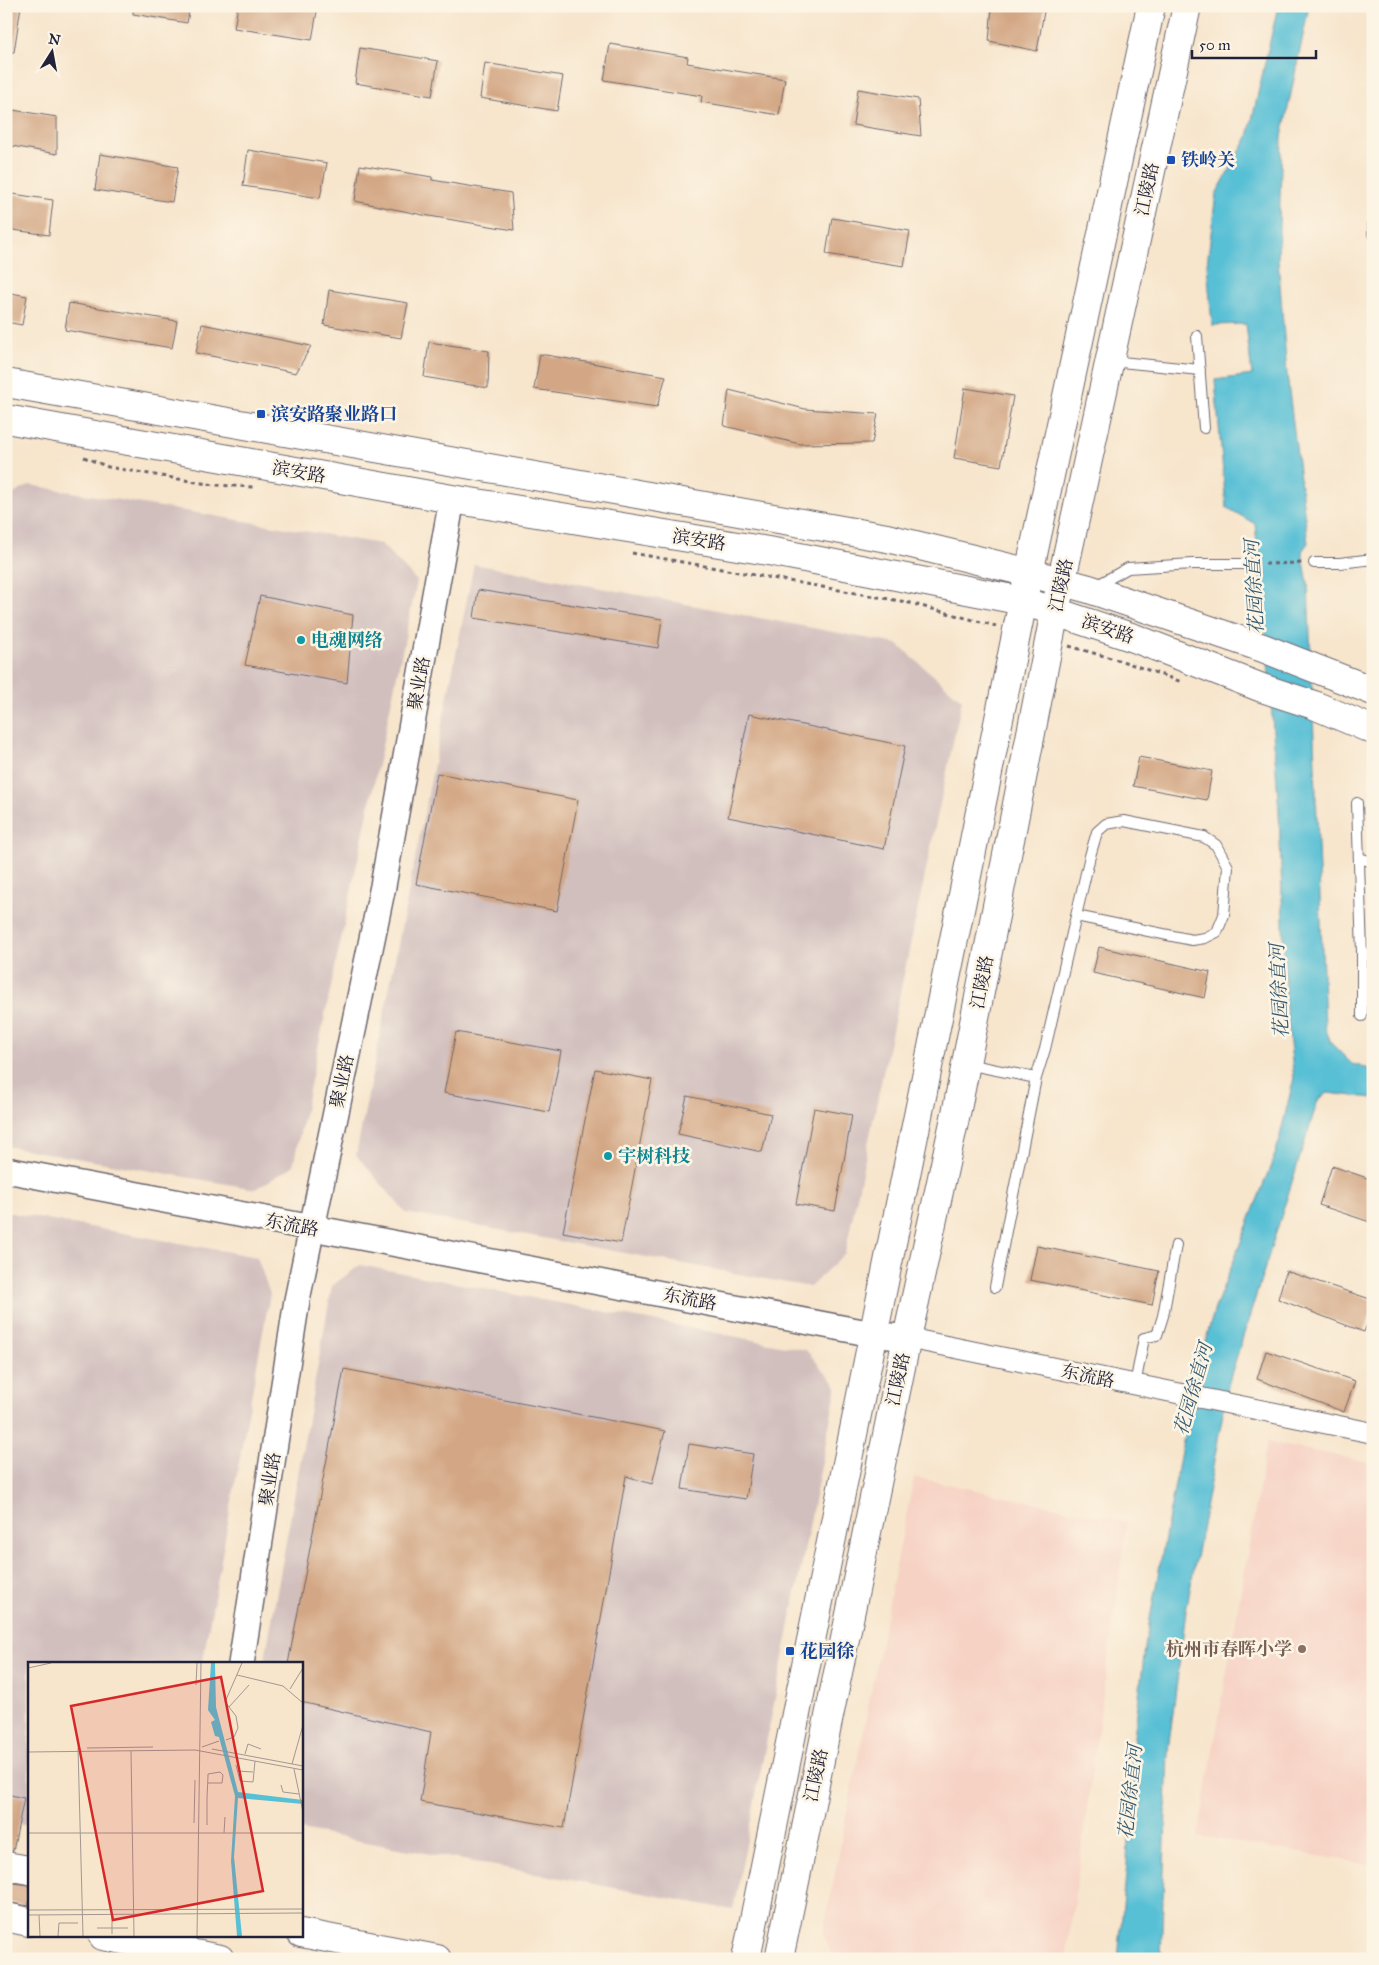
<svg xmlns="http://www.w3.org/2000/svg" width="1379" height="1965" viewBox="0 0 1379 1965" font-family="'IM FELL Great Primer','Noto Serif SC',serif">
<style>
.built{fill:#f6d2c4}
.industrial{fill:#d1bfbe}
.water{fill:#58c0d5;stroke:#3d7188}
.building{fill:#d3a785}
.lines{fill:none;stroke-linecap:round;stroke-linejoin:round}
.service-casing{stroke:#6d666e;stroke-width:12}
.minor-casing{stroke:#6d666e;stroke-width:22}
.tertiary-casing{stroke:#6d666e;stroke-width:28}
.secondary-casing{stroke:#6d666e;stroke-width:30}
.primary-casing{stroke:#6d666e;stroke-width:30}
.path{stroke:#6d666e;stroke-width:3;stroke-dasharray:4 4;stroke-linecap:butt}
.service{stroke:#fff;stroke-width:10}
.minor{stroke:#fff;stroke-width:20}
.tertiary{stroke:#fff;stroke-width:25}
.secondary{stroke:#fff;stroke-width:28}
.primary{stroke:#fff;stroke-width:28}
.transit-dot{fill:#1a4fb4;stroke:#fcf5e5;stroke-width:2}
.culture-dot{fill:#0f9aa8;stroke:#fcf5e5;stroke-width:2}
.education-dot{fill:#8d6e63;stroke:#fcf5e5;stroke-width:2}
.labels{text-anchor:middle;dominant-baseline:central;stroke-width:5;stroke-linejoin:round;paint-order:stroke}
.transit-label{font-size:18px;font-weight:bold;fill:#164399;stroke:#fcf5e5;text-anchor:start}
.street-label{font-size:18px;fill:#22223b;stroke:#fcf5e5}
.culture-label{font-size:18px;font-weight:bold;fill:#0d838f;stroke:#fcf5e5;text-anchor:start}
.education-label{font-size:18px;font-weight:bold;fill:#785e54;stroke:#fcf5e5;text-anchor:end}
.water-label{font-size:19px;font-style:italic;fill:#355971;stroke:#fcf5e5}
.inset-road{fill:none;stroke:#a29792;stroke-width:1}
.view{fill:#d62828;fill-opacity:0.15;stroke:#d62828;stroke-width:2.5}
.inset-edge{fill:none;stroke:#22223b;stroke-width:2.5}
</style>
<rect width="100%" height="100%" fill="#fcf5e5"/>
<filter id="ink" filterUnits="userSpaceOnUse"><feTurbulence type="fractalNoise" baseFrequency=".02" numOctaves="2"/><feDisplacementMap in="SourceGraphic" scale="10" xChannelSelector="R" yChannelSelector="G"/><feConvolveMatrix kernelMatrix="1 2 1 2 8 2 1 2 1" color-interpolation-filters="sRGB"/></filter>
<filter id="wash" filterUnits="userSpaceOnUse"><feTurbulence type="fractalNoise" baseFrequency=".0096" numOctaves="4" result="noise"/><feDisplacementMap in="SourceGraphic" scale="20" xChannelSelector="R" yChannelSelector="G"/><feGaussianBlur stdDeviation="1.12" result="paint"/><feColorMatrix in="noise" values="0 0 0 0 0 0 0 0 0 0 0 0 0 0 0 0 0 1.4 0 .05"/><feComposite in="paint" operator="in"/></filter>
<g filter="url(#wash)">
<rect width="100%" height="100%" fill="#f7e5cc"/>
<path class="built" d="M1267 1442 1373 1463V1865L1198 1836Z
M914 1477 1127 1522 1066 1959H833L823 1932Z"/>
<path class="industrial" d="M30 485 381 544 417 581 293 1166 256 1189 6 1146V498Z
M474 564 897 644 962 700 845 1253 810 1287 406 1213 356 1155Z
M6 1212 257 1257 270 1294 202 1664H29V1825L6 1821Z
M360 1265 806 1350 837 1386 733 1910 301 1830V1664H264L332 1286Z"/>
<path class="water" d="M1278 6H1309L1282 137 1278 259 1287 375 1308 543 1302 551 1308 583 1325 1027 1331 1043 1352 1064 1373 1070V1098L1327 1093 1318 1100 1229 1381 1186 1611 1168 1751 1161 1959H1118L1127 1864 1131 1761 1146 1640 1195 1376 1215 1308 1276 1152 1294 1078 1286 1009 1279 811 1264 610 1255 524 1226 507 1215 380 1252 375 1246 324 1212 325 1207 264 1216 194 1248 137Z"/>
<g id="blocks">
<path class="building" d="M6 6H21L14 52H6Z
M133 6H190L187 23 133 14Z
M238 6H318L312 40 234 28Z
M992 6H1045L1037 51 989 41Z
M610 44 688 57 687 63 785 79 779 115 701 102 702 96 604 80Z
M360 48 438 61 432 96 355 83Z
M485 63 563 76 557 111 480 98Z
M858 89 918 99 921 136 853 125Z
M6 109 57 117V154L6 145Z
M248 150 327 163 320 198 243 186Z
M100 154 178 167 172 202 95 190Z
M360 165 432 177V180L511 193 514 230 423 215 355 201Z
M6 193 53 200 49 235 6 229Z
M832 218 910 231 904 266 826 254Z
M329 290 408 303 401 338 324 325Z
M6 292 27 296 22 325 6 322Z
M69 303 177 321 172 348 65 330Z
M202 324 311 346 296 373 196 353Z
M429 342 489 351 488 388 424 377Z
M540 354 666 376 657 407 534 389Z
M965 388 1013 396 1001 466 954 458Z
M729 390 805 409 878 414 872 443 800 444 724 426Z
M478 590 662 619 658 648 474 618Z
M260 596 353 615 347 683 245 665Z
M749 714 905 746 884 849 728 817Z
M1139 757 1212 771 1207 800 1133 786Z
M437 773 578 800 557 911 416 884Z
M1099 947 1210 972 1205 998 1093 973Z
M456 1032 561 1051 549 1112 444 1093Z
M595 1069 652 1080 621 1243 563 1232Z
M687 1096 771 1114 762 1152 678 1134Z
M814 1108 852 1115 835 1211 796 1204Z
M1332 1166 1373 1180V1223L1319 1205Z
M1037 1246 1159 1271 1152 1305 1030 1280Z
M1286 1271 1373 1300V1309L1364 1332 1278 1299Z
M1266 1351 1355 1381 1344 1412 1257 1379Z
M344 1369 665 1431 652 1484 626 1476 564 1828 420 1802 431 1732 301 1702V1664H288Z
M689 1444 753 1454 746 1499 682 1489Z
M6 1794 24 1798 13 1851H6Z
M6 1882 29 1885V1906L6 1902Z"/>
</g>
</g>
<g filter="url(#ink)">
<use href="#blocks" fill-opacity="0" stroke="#6d666e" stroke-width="1"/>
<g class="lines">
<g class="service-casing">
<path id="service" d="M1373 224V234
M1197 336 1204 428
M1111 361 1200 370
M1314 563H1340L1373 559
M1094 587 1128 568 1193 564H1253
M1357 803 1362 953 1373 956
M1359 858 1373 862
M1362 953V1016
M967 1064 1036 1078
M995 1287 1036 1078 1045 1049 1090 856 1097 832 1106 824 1124 821 1204 837 1216 845 1228 867 1224 915 1217 932 1205 938 1192 940 1076 916
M1135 1385 1144 1338 1157 1335 1163 1316 1176 1245"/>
</g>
<g class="minor-casing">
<path id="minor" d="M907 1338 1373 1433"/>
</g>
<g class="tertiary-casing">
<path id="tertiary" d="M6 1170 873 1334 907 1338
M241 1664 297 1300 383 886 452 499"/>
</g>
<g class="secondary-casing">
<path id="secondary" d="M6 383 887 538 1030 573 1089 589 1263 648 1373 691
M6 419 452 499 774 552 1023 601 1134 638 1262 688 1314 705 1373 730
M746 1959 1023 601 1151 6
M779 1959 907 1338 958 1104 1055 611 1187 6"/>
</g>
<g class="primary-casing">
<path id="primary" d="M6 1866 29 1870
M6 1917 29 1922
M301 1933 437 1959
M103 1936 220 1959"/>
</g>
<path class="path" d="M84 457 108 467 214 485 254 487
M632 553 906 602 996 626
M1265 564 1303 563
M1069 646 1125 662 1182 682"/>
<use href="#service" class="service"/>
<use href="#minor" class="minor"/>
<use href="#tertiary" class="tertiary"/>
<use href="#secondary" class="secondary"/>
<use href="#primary" class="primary"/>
</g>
</g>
<g class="transit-dot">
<rect x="1166" y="155" width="10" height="10" rx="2.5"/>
<rect x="256" y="409" width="10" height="10" rx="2.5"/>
<rect x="785" y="1646" width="10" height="10" rx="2.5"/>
</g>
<g class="culture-dot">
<circle cx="301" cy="640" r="5"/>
<circle cx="608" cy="1156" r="5"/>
</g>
<circle class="education-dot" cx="1302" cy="1649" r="5"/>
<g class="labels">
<g class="transit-label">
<text x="1181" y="160">铁岭关</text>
<text x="271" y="414">滨安路聚业路口</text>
<text x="800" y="1651">花园徐</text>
</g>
<g class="street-label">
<text transform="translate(1147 189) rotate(-78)">江陵路</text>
<text transform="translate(299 472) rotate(10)">滨安路</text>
<text transform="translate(699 540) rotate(9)">滨安路</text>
<text transform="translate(1061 585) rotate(-78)">江陵路</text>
<text transform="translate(1108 629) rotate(19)">滨安路</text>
<text transform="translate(419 683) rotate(-80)">聚业路</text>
<text transform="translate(982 982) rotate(-79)">江陵路</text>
<text transform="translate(342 1081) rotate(-78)">聚业路</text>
<text transform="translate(292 1225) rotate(11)">东流路</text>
<text transform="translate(690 1299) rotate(11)">东流路</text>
<text transform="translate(1088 1376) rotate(12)">东流路</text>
<text transform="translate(898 1379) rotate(-78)">江陵路</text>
<text transform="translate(270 1479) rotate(-81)">聚业路</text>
<text transform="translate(816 1775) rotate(-78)">江陵路</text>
</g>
<g class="culture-label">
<text x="311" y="640">电魂网络</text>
<text x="618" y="1156">宇树科技</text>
</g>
<g class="education-label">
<text x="1292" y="1649">杭州市春晖小学</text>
</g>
<g class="water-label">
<text transform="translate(1254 587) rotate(-93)">花园徐直河</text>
<text transform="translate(1279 991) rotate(-93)">花园徐直河</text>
<text transform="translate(1193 1389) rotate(-74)">花园徐直河</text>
<text transform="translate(1130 1792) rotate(-84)">花园徐直河</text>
</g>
</g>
<g transform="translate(28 1662)">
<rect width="275" height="275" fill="#f7e5cc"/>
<path d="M183 1H187L188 45 210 130 275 138V142L210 136 206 195 214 274H209L203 199 207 134 191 75 187 74 183 60 187 58 180 48Z" fill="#58c0d5"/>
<path class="inset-road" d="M0 6 23 1M209 13 255 24 275 41M168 23 169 1M262 27 275 6M201 45 221 23M198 78 206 75 210 66 208 54 197 40 214 1M174 85 191 79M50 86 55 274M59 86 125 85M184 87 275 104M103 89 106 274M0 90 167 88 275 108M217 92 220 82 233 87M264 102 275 63M208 103 212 119 225 120 227 99M266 107 275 150M209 109 225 110M253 123 255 130 271 132M166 161 167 118M179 163V136L180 114V112L192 110 195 113 194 121H180M0 171H275M196 171 197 155M0 248 275 247M0 253 275 251M11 253 12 274M84 253V272M69 266H100M30 274 31 261H50M169 274 173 1"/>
<path class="view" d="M193 15 235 229 85 258 43 44Z"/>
<rect width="275" height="275" class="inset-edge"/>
</g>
<rect width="1379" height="1965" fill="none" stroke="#fcf5e5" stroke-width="25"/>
<g transform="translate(52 52) rotate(11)" stroke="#fcf5e5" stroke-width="4" paint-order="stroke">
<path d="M0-4L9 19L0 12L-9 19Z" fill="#22223b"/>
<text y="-8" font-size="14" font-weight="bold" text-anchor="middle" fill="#22223b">N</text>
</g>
<path d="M1192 50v8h124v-8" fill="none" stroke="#22223b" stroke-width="2.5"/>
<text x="1199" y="50" font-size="15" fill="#22223b" stroke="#fcf5e5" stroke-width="4" paint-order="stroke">50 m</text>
</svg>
